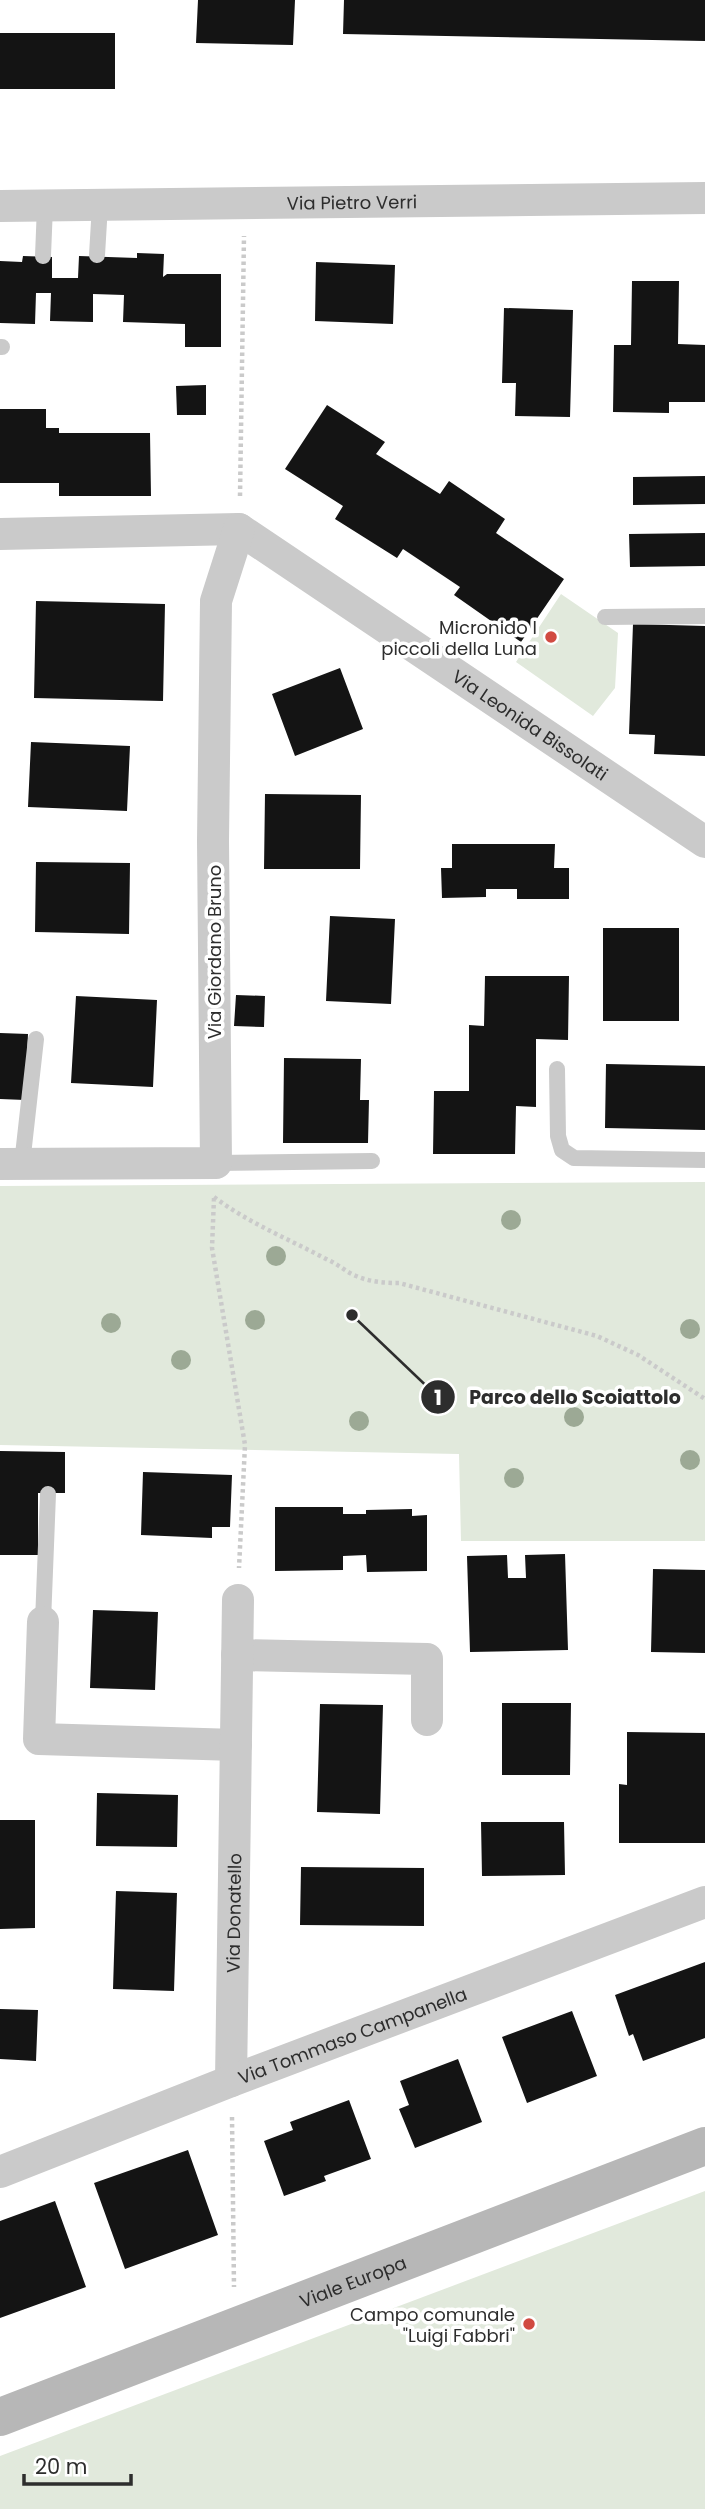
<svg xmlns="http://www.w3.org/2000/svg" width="705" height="2509" viewBox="0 0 705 2509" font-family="Poppins,sans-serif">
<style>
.green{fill:#e1e9dc}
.building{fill:#141414}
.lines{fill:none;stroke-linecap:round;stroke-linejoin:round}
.path{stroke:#cacaca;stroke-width:4.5;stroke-dasharray:3.5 3.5;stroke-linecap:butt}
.lane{stroke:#cacaca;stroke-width:16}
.street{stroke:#cacaca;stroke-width:32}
.secondary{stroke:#b7b7b7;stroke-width:38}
.tree{fill:#9ca995}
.poi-dot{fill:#d14a41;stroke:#fff;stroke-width:2.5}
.labels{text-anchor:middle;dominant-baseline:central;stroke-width:7;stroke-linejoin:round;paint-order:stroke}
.street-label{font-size:18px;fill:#2d2d2d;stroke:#fff}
.poi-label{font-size:18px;fill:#2d2d2d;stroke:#fff;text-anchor:end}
.leader{fill:none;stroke:#2d2d2d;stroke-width:2.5}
.callout-dot{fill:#2d2d2d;stroke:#fff;stroke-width:2.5}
.mark-label{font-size:21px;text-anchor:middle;font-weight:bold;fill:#fff}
.callout-label{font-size:19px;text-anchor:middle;font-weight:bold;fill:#2d2d2d;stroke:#fff;stroke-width:7;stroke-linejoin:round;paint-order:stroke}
</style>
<rect width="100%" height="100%" fill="#fff"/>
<path class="green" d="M561 594 618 633 615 688 593 716 516 662Z
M705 1182V1541H461L459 1454 0 1445V1186Z
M705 2191V2509H0V2456Z"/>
<path class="building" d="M198 0H295L293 45 196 43Z
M344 0H705V41L343 34Z
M0 33H115V89H0Z
M137 253 164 254 163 277 167 274H221V347H185V324L123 322 124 295 93 294V322L50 321 51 293H36L35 324 0 323V261L22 262 23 256 52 257V278H78L79 256 137 258Z
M316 262 395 265 393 324 315 321Z
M632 281H679L678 344 705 345V402H669V413L613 412 614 345H631Z
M504 308 573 310 570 417 515 416 516 383H502Z
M206 385V415H177L176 386Z
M327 405 385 442 376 454 440 494 449 481 505 519 496 533 564 579 521 642 454 595 460 587 403 549 397 558 335 519 343 506 285 469Z
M0 409H46V428H59V433H150L151 496H59V483H0Z
M705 476V504L633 505V477Z
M705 533V566L630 567 629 534Z
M36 601 165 604 163 701 34 698Z
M633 624 705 626V756L654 754 655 735 629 734Z
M340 668 363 729 295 756 272 694Z
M31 742 130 746 127 811 28 807Z
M265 794 361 795 360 869H264Z
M452 844H555L554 868H569V899H517V889H486V897L442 898 441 868H452Z
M36 862 130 863 129 934 35 932Z
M330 916 395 919 391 1004 326 1001Z
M603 928H679V1021H603Z
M485 976H569L568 1040 536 1039V1107L516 1106 515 1154H433L434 1091H469V1025L484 1026Z
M236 995 265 996 264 1027 234 1026Z
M76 996 157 1000 153 1087 71 1083Z
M0 1033 28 1034 25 1100 0 1099Z
M284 1058 361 1059 360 1100H369L368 1143H283Z
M606 1064 705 1066V1130L605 1128Z
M0 1451 65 1452V1493H38V1555H0Z
M143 1472 232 1475 230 1527H212V1538L141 1535Z
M275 1507H343V1514H366V1510L412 1509V1516L427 1515V1571L367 1572 366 1555 343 1556V1570L275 1571Z
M565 1554 568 1650 470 1652 467 1556 507 1555 508 1578H526L525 1555Z
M653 1569 705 1570V1653L651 1652Z
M93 1610 158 1612 155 1690 90 1688Z
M502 1703H571L570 1775H502Z
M320 1704 383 1705 380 1814 317 1812Z
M627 1732 705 1733V1843H619V1784L627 1785Z
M97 1793 178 1795 177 1847 96 1846Z
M0 1820H35V1928L0 1929Z
M481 1822H564L565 1875 482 1876Z
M301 1867 424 1868V1926L300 1925Z
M116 1891 177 1893 174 1991 113 1989Z
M705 1962V2038L643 2061 633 2034 629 2036 615 1995Z
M0 2009 38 2010 36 2061 0 2059Z
M572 2011 597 2076 527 2103 502 2037Z
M458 2059 482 2122 415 2148 399 2109 409 2105 400 2081Z
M349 2100 371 2159 324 2176 326 2181 284 2196 264 2141 293 2130 290 2122Z
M188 2150 218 2235 125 2269 94 2183Z
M55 2201 86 2287 0 2318V2221Z"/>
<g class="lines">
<path class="path" d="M240 496 244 236
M214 1197C250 1224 289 1239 328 1260 338 1264 346 1272 356 1276 370 1282 385 1283 399 1283L597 1336 638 1355 705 1399
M214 1198 212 1248 245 1445 239 1568
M232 2117 234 2287"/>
<path class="lane" d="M97 255 100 205
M43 256 45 206
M0 347H2
M605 617 705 616
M557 1069 558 1136 562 1150 574 1158 705 1160
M216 1163 372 1161
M22 1164 36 1039
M43 1622 48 1494"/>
<g class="street">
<path id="s1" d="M0 206 705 198"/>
<path id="s2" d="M0 534 239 529 705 842"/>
<path d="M0 1164 216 1163 213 841 216 601 239 529"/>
<path d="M43 1622 39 1739 236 1745"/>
<path d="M237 1655 427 1659V1720"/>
<path id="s3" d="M231 2081 238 1600"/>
<path id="s4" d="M0 2172 231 2081 705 1902"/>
</g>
<path class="secondary" id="s5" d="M0 2417 705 2146"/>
</g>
<g class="tree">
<circle cx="511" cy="1220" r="10"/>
<circle cx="276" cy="1256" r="10"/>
<circle cx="255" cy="1320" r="10"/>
<circle cx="111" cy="1323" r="10"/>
<circle cx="690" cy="1329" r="10"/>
<circle cx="181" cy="1360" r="10"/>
<circle cx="574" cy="1417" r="10"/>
<circle cx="359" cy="1421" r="10"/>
<circle cx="690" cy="1460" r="10"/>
<circle cx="514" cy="1478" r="10"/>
</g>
<g class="poi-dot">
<circle cx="551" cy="637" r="7"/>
<circle cx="529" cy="2324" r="7"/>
</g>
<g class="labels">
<g class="street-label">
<text stroke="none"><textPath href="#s1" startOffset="352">Via Pietro Verri</textPath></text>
<text stroke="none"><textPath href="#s2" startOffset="590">Via Leonida Bissolati</textPath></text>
<text transform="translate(214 952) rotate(-90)">Via Giordano Bruno</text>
<text stroke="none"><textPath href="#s3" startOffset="168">Via Donatello</textPath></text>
<text stroke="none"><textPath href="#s4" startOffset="378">Via Tommaso Campanella</textPath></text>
<text stroke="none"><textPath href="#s5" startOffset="378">Viale Europa</textPath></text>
</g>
<g class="poi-label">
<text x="537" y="627">Micronido I<tspan x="537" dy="21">piccoli della Luna</tspan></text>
<text x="515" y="2314">Campo comunale<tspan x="515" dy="21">"Luigi Fabbri"</tspan></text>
</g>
</g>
<path class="leader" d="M352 1315L438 1397"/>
<g class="callout-dot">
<circle cx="352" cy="1315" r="7"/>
<circle cx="438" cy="1397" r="18"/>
</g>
<g class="mark-label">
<text x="438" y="1405">1</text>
</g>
<g class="callout-label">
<text x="575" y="1404">Parco dello Scoiattolo</text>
</g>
<path d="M24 2474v10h107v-10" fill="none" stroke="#2d2d2d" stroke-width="3.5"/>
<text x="35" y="2474" font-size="21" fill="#2d2d2d" stroke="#ffffff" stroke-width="5" paint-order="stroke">20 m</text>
</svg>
